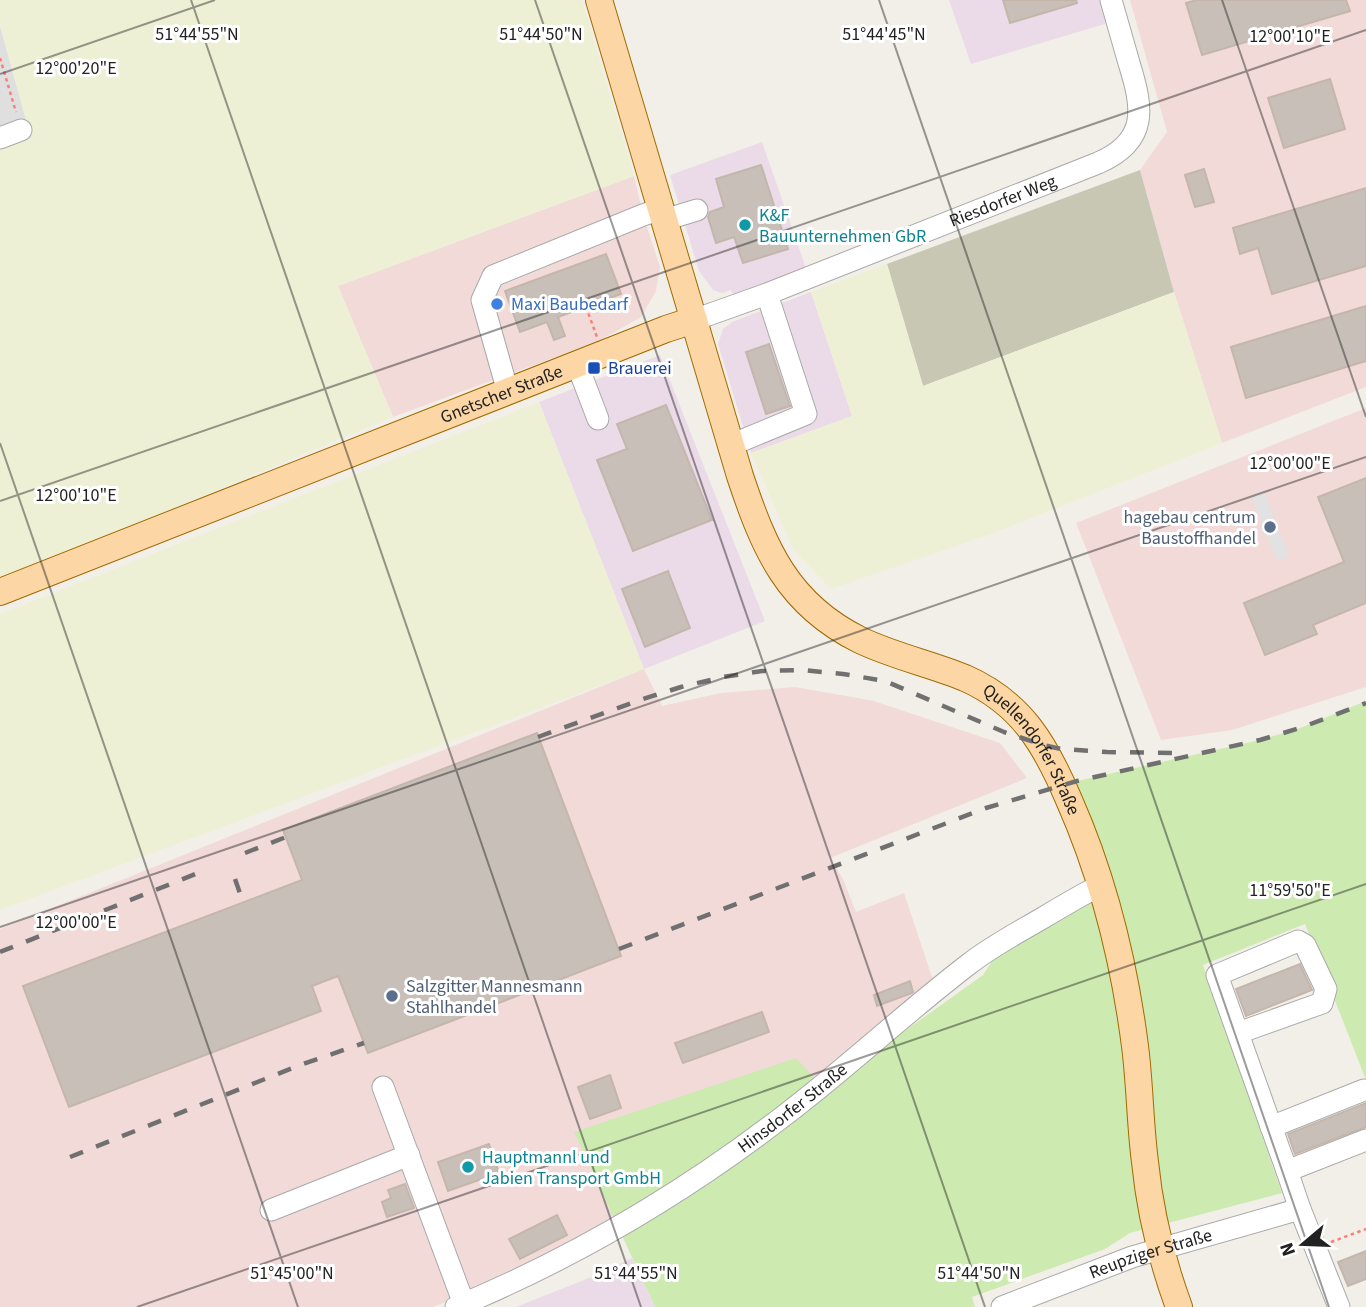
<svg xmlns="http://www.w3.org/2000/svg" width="1366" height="1307" viewBox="0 0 1366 1307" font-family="'Source Sans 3',sans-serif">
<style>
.residential{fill:#e0dfdf}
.commercial{fill:#f2dad9}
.industrial{fill:#ebdbe8}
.construction{fill:#c7c7b4}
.farmland{fill:#eef0d5}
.grass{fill:#cdebb0}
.parking{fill:#e2e2e2}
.building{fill:#c7bfb8;stroke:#c4b6ab;stroke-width:2}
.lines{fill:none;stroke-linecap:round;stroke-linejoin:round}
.minor-casing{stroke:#a9a9a9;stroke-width:23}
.major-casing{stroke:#a06b00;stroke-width:28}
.path{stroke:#fa8072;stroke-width:2.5;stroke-dasharray:3.5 3.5;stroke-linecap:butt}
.minor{stroke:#fff;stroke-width:21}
.major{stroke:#fcd6a4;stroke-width:26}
.rail{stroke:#707070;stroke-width:4.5;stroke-dasharray:14 14;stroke-linecap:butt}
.ticks{fill:none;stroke:#222;stroke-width:2;stroke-opacity:0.45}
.culture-dot{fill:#0f9aa8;stroke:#fff;stroke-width:2.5}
.shop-dot{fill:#3f7fe0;stroke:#fff;stroke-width:2.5}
.transit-dot{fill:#1a4fb4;stroke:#fff;stroke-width:2.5}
.service-dot{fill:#5c6f8a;stroke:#fff;stroke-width:2.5}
.labels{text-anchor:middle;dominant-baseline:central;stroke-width:6;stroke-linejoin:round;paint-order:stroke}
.street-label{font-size:18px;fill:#222;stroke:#fff}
.culture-label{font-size:18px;fill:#0d838f;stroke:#fff;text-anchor:start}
.shop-label{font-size:18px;fill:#366cbe;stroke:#fff;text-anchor:start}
.transit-label{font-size:18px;fill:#164399;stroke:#fff;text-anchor:start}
.service-label{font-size:18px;fill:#4e5e75;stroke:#fff;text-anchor:end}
.ticks-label{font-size:18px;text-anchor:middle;fill:#222;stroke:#fff;stroke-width:6;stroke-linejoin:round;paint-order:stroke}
</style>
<rect width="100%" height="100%" fill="#f2efe9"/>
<path class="residential" d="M0 26 31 136 0 147Z"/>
<path class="commercial" d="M1130 0H1366V387L1222 443 1174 292 1140 170 1167 132Z
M634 176 643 215 660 267 656 291 641 317 599 341 393 417 338 286Z
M1366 408V687L1232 730 1161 740 1076 523Z
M644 669 662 706 721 693 795 687 874 701 1000 743 1027 778 830 858 843 879 856 912 904 893 933 980 817 1080 575 1133 614 1219 499 1281 433 1307H0V929Z"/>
<path class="industrial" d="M949 0H1101L1108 23 971 64Z
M762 142 806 268 734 297 731 290 722 293 713 290 699 271 670 175Z
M811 292 852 416 751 453 718 344 723 329 732 322Z
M660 355 765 621 644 669 539 402Z
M632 1258 655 1307H516L594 1276Z"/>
<path class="construction" d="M1140 170 1174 292 923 386 887 264Z"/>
<path class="farmland" d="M0 0H582L634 176 338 286 393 417 0 580V147L30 135 0 26Z
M887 264 923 386 1174 292 1222 443 991 534 831 589 793 549 751 453 852 416 811 292Z
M539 402 644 669 0 910V614Z"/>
<path class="grass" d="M1366 701V1080L1305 924 1203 965 1282 1193 1130 1233 1105 1249 972 1297 975 1307H655L574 1132 796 1058 817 1080 874 1053 983 975 997 954 1092 899 1073 790 1077 781 1260 740 1300 728Z"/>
<path class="parking" d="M1264 492 1289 556 1277 561 1252 497Z"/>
<path class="building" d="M1003 0H1076L1077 3 1010 23Z
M1197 0H1346L1350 11 1202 55 1186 3Z
M1330 79 1345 129 1284 148 1268 98Z
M761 165 788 249 743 263 734 237 716 243 708 217 710 212 724 207 716 179Z
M1204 169 1214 202 1195 207 1185 175Z
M1366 188V266L1272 294 1258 248 1240 254 1233 228Z
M606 254 621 294 558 317 565 336 554 340 547 322 520 332 505 291Z
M1366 306V361L1246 398 1231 347Z
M769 344 790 406 766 414 746 352Z
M666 405 712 520 633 551 597 460 627 449 617 424Z
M1366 478V603L1313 625 1317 634 1265 655 1244 603 1344 562 1318 497Z
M668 571 690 628 645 647 622 589Z
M537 733 621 956 368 1053 338 976 312 986 321 1011 69 1107 23 986 302 880 283 830Z
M1300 964 1312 990 1246 1016 1236 989Z
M910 981 913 992 912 993 877 1006 874 995Z
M762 1012 769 1032 683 1063 675 1043Z
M610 1075 621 1108 590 1119 578 1087Z
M1366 1103V1127L1295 1154 1288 1134Z
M489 1144 499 1173 448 1191 438 1162Z
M405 1184 414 1208 387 1217 382 1202 391 1198 388 1190Z
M557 1215 567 1235 520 1259 509 1239Z
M1366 1251V1279L1348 1286 1338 1262Z"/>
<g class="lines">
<g class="minor-casing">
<g id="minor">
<path d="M0 138 21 130"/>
<path d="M664 220 697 210"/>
<path id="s1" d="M694 320 767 294 1098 163C1149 141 1143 108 1129 63 1123 42 1117 21 1111 0"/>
<path d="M577 364 598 419"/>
<path d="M508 392 482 300 493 276 643 215 661 209"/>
<path d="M731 445 806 414 767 294"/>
<path d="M1238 1033 1322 1003 1326 989 1305 945 1298 941 1217 975 1287 1171"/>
<path d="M383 1087 464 1304"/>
<path d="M1271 1127 1364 1090"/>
<path d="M271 1210 409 1155"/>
<path id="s2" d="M456 1307C574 1258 684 1193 785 1115 848 1067 906 1012 969 964 992 946 1017 933 1041 919 1061 907 1081 895 1101 885"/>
<path id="s3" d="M1002 1307 1132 1257 1300 1209"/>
<path d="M1339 1307 1300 1209 1287 1171 1366 1140"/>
</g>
</g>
<g class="major-casing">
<g id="major">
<path id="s4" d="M599 0 740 476C764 548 787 604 860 640 893 656 931 664 965 678 1022 703 1046 746 1069 800 1104 879 1124 961 1135 1046 1140 1085 1140 1124 1145 1162 1150 1212 1162 1261 1179 1307"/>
<path id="s5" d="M0 592 666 329 694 320"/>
</g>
</g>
<path class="path" d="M0 58 16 112
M586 307 597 337
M1331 1242 1366 1229"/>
<use href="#minor" class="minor"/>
<use href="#major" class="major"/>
<path class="rail" d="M538 737 640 700 681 687 723 677 762 671 802 670 843 674 885 681 1004 732 1043 745 1061 749 1107 752 1174 753
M245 853 286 837
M235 879 243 902
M619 949 986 808 1077 781 1260 740 1300 728 1366 703
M0 952 208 869
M70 1157 300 1065 364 1043"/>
</g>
<path class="ticks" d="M191 0 641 1307M535 0 985 1307M879 0 1329 1307M1222 0 1366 417M0 74 215 0M0 443 298 1307M0 501 1366 30M0 927 1366 457M137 1307 1366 884"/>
<g class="culture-dot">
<circle cx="745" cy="225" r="7"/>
<circle cx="468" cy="1167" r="7"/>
</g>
<circle class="shop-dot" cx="497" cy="304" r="7"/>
<rect class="transit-dot" x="587" y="361" width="14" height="14" rx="3.5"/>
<g class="service-dot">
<circle cx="1270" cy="527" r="7"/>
<circle cx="392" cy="996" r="7"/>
</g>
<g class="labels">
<g class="street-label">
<text stroke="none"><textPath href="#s1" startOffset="331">Riesdorfer Weg</textPath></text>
<text stroke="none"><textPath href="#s5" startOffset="539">Gnetscher Straße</textPath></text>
<text stroke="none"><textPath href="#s4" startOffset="919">Quellendorfer Straße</textPath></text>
<text stroke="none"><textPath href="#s2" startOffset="392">Hinsdorfer Straße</textPath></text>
<text stroke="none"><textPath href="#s3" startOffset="158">Reupziger Straße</textPath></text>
</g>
<g class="culture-label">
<text x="759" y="215">K&amp;F<tspan x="759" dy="21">Bauunternehmen GbR</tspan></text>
<text x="482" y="1157">Hauptmannl und<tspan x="482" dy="21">Jabien Transport GmbH</tspan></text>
</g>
<g class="shop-label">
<text x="511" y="304">Maxi Baubedarf</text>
</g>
<g class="transit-label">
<text x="608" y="368">Brauerei</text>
</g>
<g class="service-label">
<text x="1256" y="517">hagebau centrum<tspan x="1256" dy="21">Baustoffhandel</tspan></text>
<text x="406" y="986" text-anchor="start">Salzgitter Mannesmann<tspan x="406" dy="21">Stahlhandel</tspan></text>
</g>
</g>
<g class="ticks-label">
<text x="197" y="40">51°44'55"N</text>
<text x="541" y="40">51°44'50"N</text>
<text x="884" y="40">51°44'45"N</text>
<text x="1290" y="42">12°00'10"E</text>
<text x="76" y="74">12°00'20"E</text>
<text x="1290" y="469">12°00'00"E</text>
<text x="76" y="501">12°00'10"E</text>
<text x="1290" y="896">11°59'50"E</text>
<text x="76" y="928">12°00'00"E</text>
<text x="292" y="1279">51°45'00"N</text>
<text x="636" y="1279">51°44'55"N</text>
<text x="979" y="1279">51°44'50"N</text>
</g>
<g transform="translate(1303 1244) rotate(251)" stroke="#ffffff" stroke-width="5" paint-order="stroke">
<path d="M0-5L12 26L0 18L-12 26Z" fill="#222222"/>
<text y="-10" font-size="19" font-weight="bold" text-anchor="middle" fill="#222222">N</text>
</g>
</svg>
